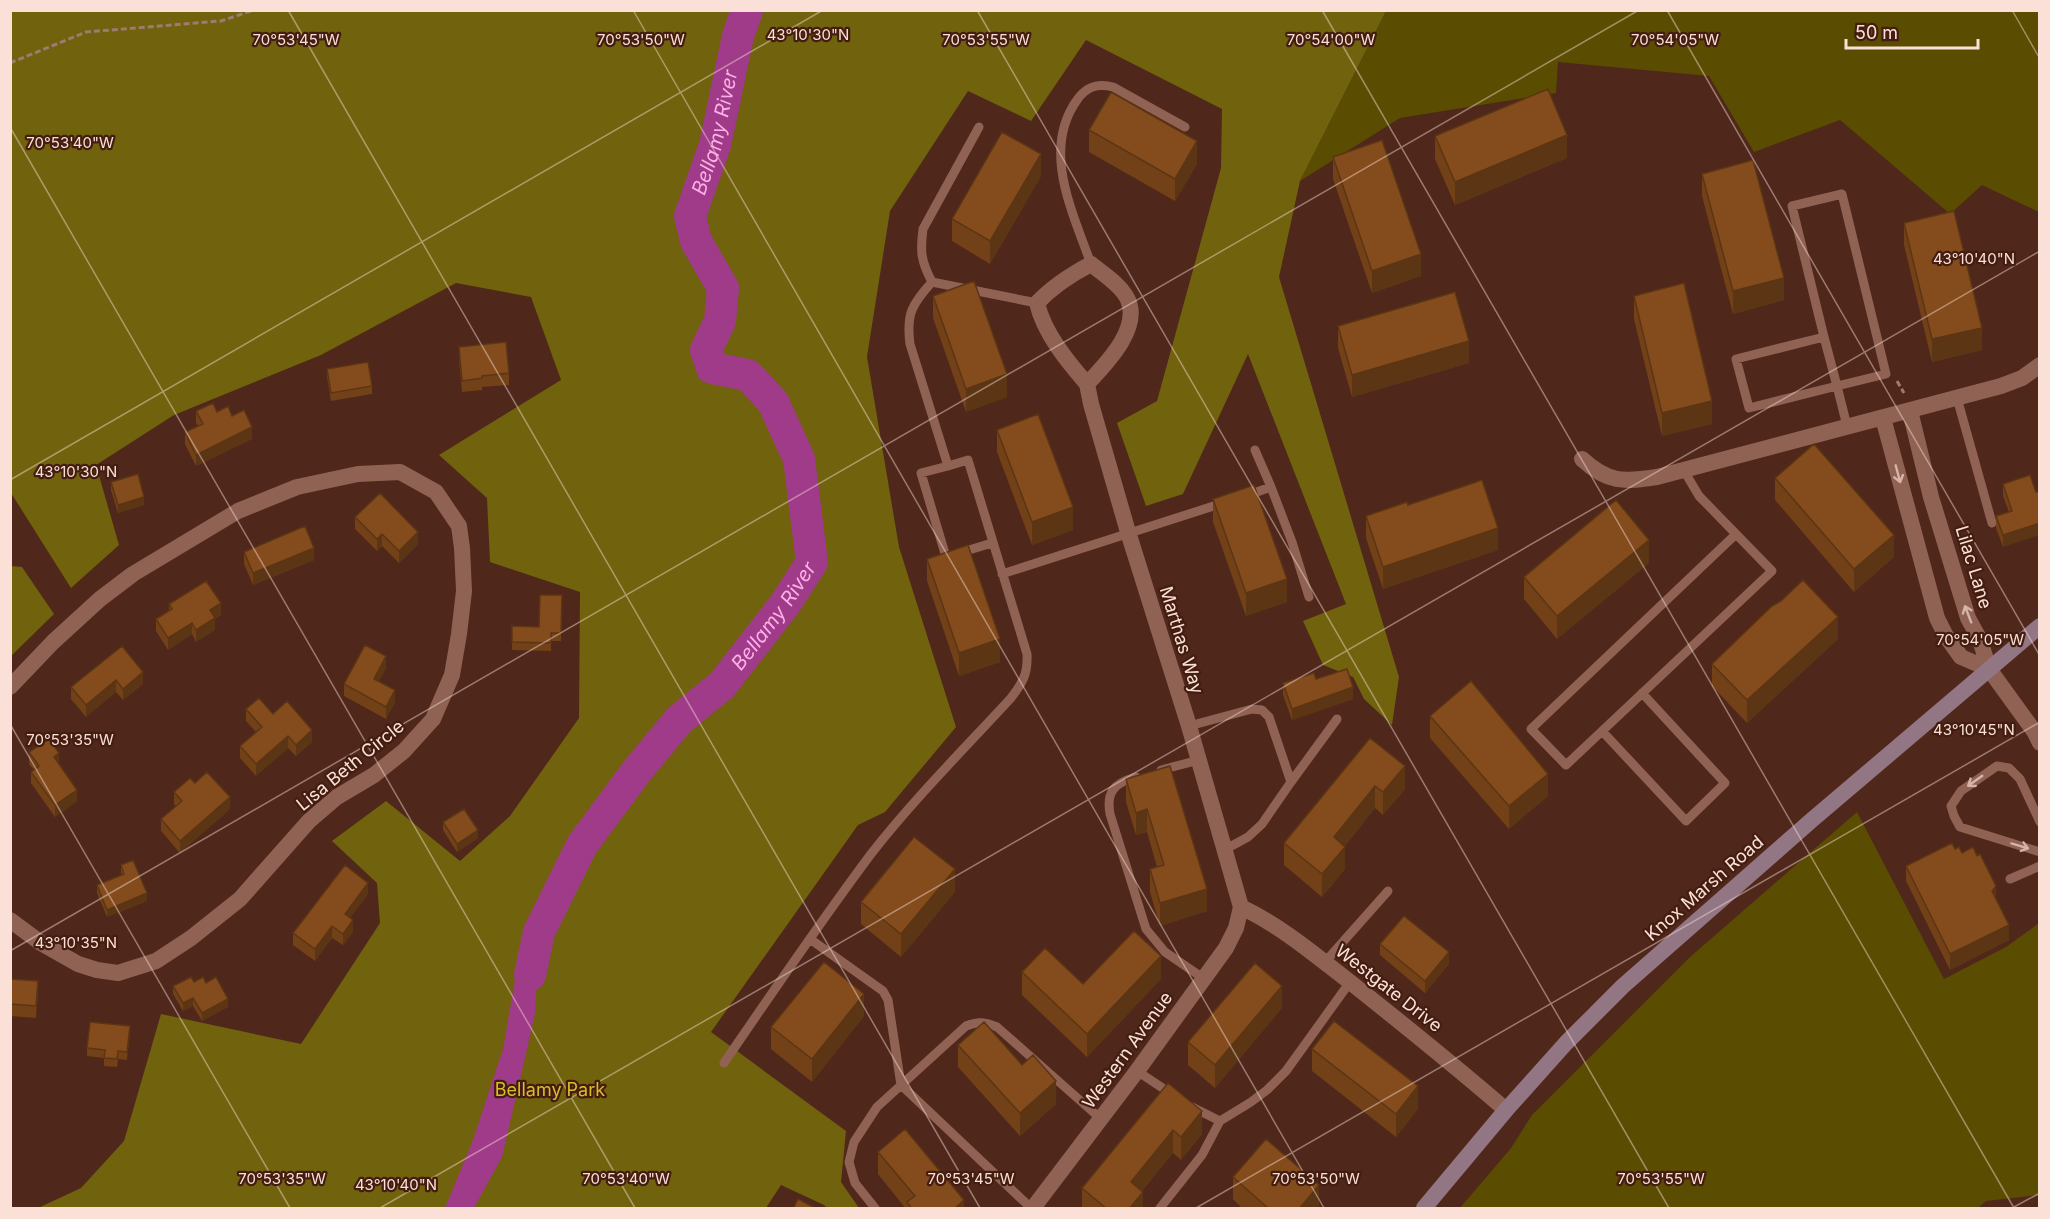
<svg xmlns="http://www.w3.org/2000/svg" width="2050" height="1219" viewBox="0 0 2050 1219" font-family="Inter,sans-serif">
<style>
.green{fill:#5a4c00}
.forest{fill:#71620d}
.water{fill:#a03b8a}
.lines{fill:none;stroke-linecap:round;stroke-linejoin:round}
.river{stroke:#a03b8a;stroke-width:32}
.path{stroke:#9d7b71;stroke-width:3;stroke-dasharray:6 3;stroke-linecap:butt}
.service{stroke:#906254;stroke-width:9}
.minor{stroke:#906254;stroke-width:16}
.secondary{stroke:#937684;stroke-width:16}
.wall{fill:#724118}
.shaded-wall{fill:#5c3514}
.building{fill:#844c1c;stroke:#5c3514;stroke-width:1.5}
.oneway{stroke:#d6b4a9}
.ticks{fill:none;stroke:#fbe0d7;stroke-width:1.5;stroke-opacity:0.45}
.labels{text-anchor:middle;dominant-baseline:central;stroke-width:4.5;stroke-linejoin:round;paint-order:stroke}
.street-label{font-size:18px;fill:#fbe0d7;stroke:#441d11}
.park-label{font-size:18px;fill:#dabd2d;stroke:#441d11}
.water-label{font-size:20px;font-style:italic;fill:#fdafe7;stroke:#441d11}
.ticks-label{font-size:15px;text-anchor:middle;fill:#fbe0d7;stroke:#441d11;stroke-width:4.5;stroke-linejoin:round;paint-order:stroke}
</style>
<rect width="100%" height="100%" fill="#4f271b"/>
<path class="green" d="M1386 11H2039V212L1982 185 1950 214 1840 120 1754 152 1709 76 1558 62 1556 93 1400 118 1300 181Z
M1857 812 1944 979 2006 947 2039 923V1195L1986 1201 1978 1208H1460L1511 1148 1532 1115 1690 957Z"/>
<path class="forest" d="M11 11H1386L1300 181 1279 277 1399 677 1392 725 1364 699 1353 677 1323 665 1303 621 1346 604 1248 354 1183 494 1146 506 1117 423 1157 401 1221 168 1222 109 1086 40 1031 121 968 91 890 211 867 357 899 547 956 727 885 812 858 825 711 1032 846 1131 841 1182 859 1208H827L824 1205 781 1185 766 1208H38L81 1188 124 1141 161 1014 301 1044 380 923 377 883 332 841 386 801 460 861 510 816 579 718 580 592 490 562 487 498 439 455 561 380 531 297 456 283 321 355 174 415 96 465 119 545 71 588 11 493Z
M11 566 22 567 54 614 11 656Z"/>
<path class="water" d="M539 932 535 1014 502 1157 474 1208H445L473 1140 503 1049 515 980Z"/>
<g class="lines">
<path class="river" id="s1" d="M530 975 539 932 582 845 636 772 679 720 722 685 785 604 812 562 799 459 773 402 748 375 712 368 706 350 720 321 723 288 696 241 690 216 715 145 738 36 747 10"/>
<path class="path" d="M10 63 86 32 221 21 254 10
M1897 381 1904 393"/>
<path class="service" d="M979 127 923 229C920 252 921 261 932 282 912 304 906 314 910 344L948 466 921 473 946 557 992 543
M1091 264C1073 213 1041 150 1077 100 1086 87 1097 83 1113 87L1185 127
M932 282 1037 303
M1824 337 1837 386 1886 374 1842 194 1792 206 1824 337 1736 359 1749 408 1837 386 1847 426
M1957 398 1992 523
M1255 450 1271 487
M1683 469 1699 496 1772 571 1566 765 1531 729 1735 535
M1245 496 1271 487 1292 542 1309 597
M1002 574 1223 503
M1189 726 1252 709 1262 710 1269 717 1291 782 1262 824 1248 837 1224 850
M1602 731 1686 821 1725 783 1642 693
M1161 770 1199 760
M1136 777C1114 783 1106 792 1110 814L1146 929 1165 952 1203 978
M1291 782 1337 719
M2040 822 2020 779 2009 768 1997 766 1961 791 1951 806 1954 816 1960 827 2040 852
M2010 879 2040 866
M810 939 883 991 888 1000 901 1085 1031 1208
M1325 962 1388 891
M724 1063C772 993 820 922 871 854 914 799 964 749 1011 698 1023 682 1028 674 1027 654L968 460 948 466
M1137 1071 1173 1095
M1192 1107 1220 1121
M875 1208 855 1183 849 1162 854 1142 877 1107 966 1026C978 1021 985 1022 997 1027L1101 1119
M1160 1208 1202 1155 1220 1121 1251 1102 1267 1090 1286 1071 1350 982"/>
<path class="minor" d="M1910 411 1931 497 1968 618 1980 640 1989 669 2034 731 2040 743
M1883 418 1937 618 1946 636 1961 657 1989 669
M1582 459C1608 483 1623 482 1657 477L2001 386 2022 378 2040 365
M10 687 53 642 100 599 133 574 238 511 297 487 358 474 400 472 436 492 459 526 462 548 464 591 459 634 452 675 433 719 404 751 374 775 337 797 309 821 240 899 191 938 156 961 118 973 97 970 78 964 41 943 10 920
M1241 907C1281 926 1315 955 1350 982 1403 1024 1455 1066 1506 1110
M1033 1208 1137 1071 1226 948 1236 928 1241 907 1189 726 1128 532 1091 404 1087 384C1106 364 1144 326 1126 296 1118 283 1103 274 1091 264 1070 275 1053 286 1037 303 1044 333 1067 361 1087 384"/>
<path class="secondary" d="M1424 1208 1506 1110 1566 1043 1623 986 1813 819 2040 626"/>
</g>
<path class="wall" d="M1089 130 1197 164 1175 201 1089 152Z
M1435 136 1567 158 1455 205 1435 159Z
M1333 157 1421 276 1372 293 1333 179Z
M1702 174 1784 300 1733 314 1702 196Z
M1041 176 990 264 952 241V219Z
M1904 223 1982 350 1932 362 1904 245Z
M933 296 1007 397 966 412 933 318Z
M1634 296 1712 424 1662 436 1634 319Z
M1338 326 1469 363 1352 397 1338 348Z
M459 347 509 373V385L482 387V390L462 392 459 359Z
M327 369 372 386V394L331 401 327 377Z
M196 411 217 412 232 416 252 439 196 466 185 444V432L198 426 196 423Z
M997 430 1073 530 1032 545 997 452Z
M1775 478 1894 557 1854 592 1775 500Z
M111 482 144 505 118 513 111 490Z
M2003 484 2036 492 2003 547 1996 528V516L2009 512 2003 496Z
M1213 499 1287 602 1246 616 1213 522Z
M1408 505 1498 550 1383 589 1366 538V516Z
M355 517 418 544 399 563 382 546 377 551 355 529Z
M244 552 314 560 253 585 244 564Z
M927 559 1000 662 959 676 927 581Z
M1649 563 1557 639 1524 599V577Z
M562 595 561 641H551V651L512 650V626L539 627Z
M169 604 221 615 215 619V630L196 642 192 634 168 650 156 631V619L169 610Z
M1838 639 1747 723 1712 686V664Z
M122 646 143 684 123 700 116 692 86 717 71 699V687Z
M386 668 379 681 395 702 386 719 344 696V684Z
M1316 679 1353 699 1292 720 1283 695V683Z
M246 709 273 714 312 742 296 756 288 748 256 776 240 758V746L256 732 246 721Z
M1430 716 1548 796 1509 829 1430 738Z
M1370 738 1405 789 1383 815 1375 808 1345 846V869L1322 897 1284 865V843Z
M29 752 59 764 77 801 55 817 31 783V772L34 770 29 764Z
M1170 766 1207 911 1160 926 1150 892V869L1157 867 1147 832 1136 835 1126 802V779Z
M174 792 230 809 180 853 161 831V819L176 806 174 804Z
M443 822 478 838 457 852 443 830Z
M1962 853 1996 899 2009 940 1950 970 1906 881V866Z
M121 865 147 901 107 917 97 893V885L122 875 121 873Z
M955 892 901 957 861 924V902Z
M368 894 350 918 353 932 343 945 332 938 315 961 293 945V933Z
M1380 944 1449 964 1425 993 1380 955Z
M1022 972 1083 984 1161 979 1087 1057 1022 995Z
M10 979 38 992 36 1018 10 1016Z
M194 982 206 983 228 1007 202 1021 193 1006 183 1011 173 994V986Z
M1282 1008 1215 1088 1188 1065V1042Z
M864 1016 812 1082 771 1049V1027Z
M130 1034 127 1060 118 1059 117 1067 104 1066V1058L87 1056V1048Z
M958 1045 1056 1104 1020 1136 958 1067Z
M1312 1049 1418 1109 1396 1137 1312 1071Z
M1168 1083 1202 1134 1181 1160 1173 1153 1142 1191 1143 1209H1082V1188Z
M878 1152 964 1209H906L878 1174Z
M1233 1177 1319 1208 1243 1209 1233 1199Z"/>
<path class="shaded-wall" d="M1567 135V158L1455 205V182Z
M1197 141V164L1175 201V179Z
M1041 154V176L990 264V241Z
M1421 254V276L1372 293V271Z
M1784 278V300L1733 314V291Z
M1982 328V350L1932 362V339Z
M1469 341V363L1352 397V375Z
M1007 374V397L966 412V389Z
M1712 401V424L1662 436V413Z
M252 427V439L196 466V455Z
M144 497V505L118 513V505Z
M1073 507V530L1032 545V522Z
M2040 523V535L2003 547V535Z
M1498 528V550L1383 589V567Z
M418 532V544L399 563V551Z
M382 534V546L377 551V539Z
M1894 535V557L1854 592V569Z
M1649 540V563L1557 639V616Z
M314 548V560L253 585V573Z
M1287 579V602L1246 616V593Z
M221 603V615L215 619V630L196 642V630L210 610Z
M1838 617V639L1747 723V700Z
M192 623V634L168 650V638Z
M1000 639V662L959 676V653Z
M386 656V668L374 691V679Z
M143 672V684L123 700V689Z
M116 680V692L86 717V705Z
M1353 687V699L1292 720V709Z
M395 690V702L386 719V707Z
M312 730V742L296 756V745Z
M288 736V748L256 776V764Z
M59 753V765L54 757Z
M1405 766V789L1383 815V792Z
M1548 774V796L1509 829V806Z
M1375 786V808L1334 860V837Z
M77 790V801L55 817V805Z
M230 797V809L180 853V841Z
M1147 809V832L1136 835V813Z
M478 830V838L457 852V844Z
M1345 847V869L1322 897V874Z
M955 869V892L901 957V934Z
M368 883V894L345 925V914Z
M1996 886V902L1992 891Z
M1207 889V911L1160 926V903Z
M147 893V901L107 917V910Z
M353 920V932L343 945V934Z
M2009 925V940L1950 970V954Z
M332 926V938L315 961V949Z
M1449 952V964L1425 993V981Z
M1161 956V979L1087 1057V1034Z
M38 981V992L36 1018V1006Z
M1282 986V1008L1215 1088V1065Z
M864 994V1016L812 1082V1059Z
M193 998V1006L183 1011V1003Z
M228 999V1007L202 1021V1013Z
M130 1026V1034L127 1060V1052Z
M1056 1081V1104L1020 1136V1113Z
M1418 1086V1109L1396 1137V1114Z
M1202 1111V1134L1181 1160V1137Z
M1173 1130V1153L1131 1204V1182Z
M1319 1185V1209H1299Z
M1143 1192V1209H1129Z
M964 1200V1209H954Z"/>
<path class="building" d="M1548 89 1567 135 1455 182 1435 136Z
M1111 92 1197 141 1175 179 1089 130Z
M1002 132 1041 154 990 241 952 219Z
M1382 140 1421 254 1372 271 1333 157Z
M1753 160 1784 278 1733 291 1702 174Z
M1954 211 1982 328 1932 339 1904 223Z
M974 281 1007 374 966 389 933 296Z
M1684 283 1712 401 1662 413 1634 296Z
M1455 292 1469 341 1352 375 1338 326Z
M506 342 509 373 482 376V378L462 381 459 347Z
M368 362 372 386 331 393 327 369Z
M213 403 217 412 228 406 232 416 244 410 252 427 196 455 185 432 203 424 196 411Z
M1038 414 1073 507 1032 522 997 430Z
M1814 444 1894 535 1854 569 1775 478Z
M138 474 144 497 118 505 111 482Z
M2030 475 2036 492 2040 491V523L2003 535 1996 516 2012 511 2003 484Z
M1482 480 1498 528 1383 567 1366 516 1407 502 1408 505Z
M1254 485 1287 579 1246 593 1213 499Z
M380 493 418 532 399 551 382 534 377 539 355 517Z
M1616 500 1649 540 1557 616 1524 577Z
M305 526 314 548 253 573 244 552Z
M968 545 1000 639 959 653 927 559Z
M1803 580 1838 617 1747 700 1712 664 1772 606 1781 601Z
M206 581 221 603 210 610 215 618 196 630 192 623 168 638 156 619 172 609 169 604Z
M540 595H562L561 633H551V643L512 642V626L539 627Z
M365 645 386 656 374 679 395 690 386 707 344 684Z
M122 646 143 672 123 689 116 680 86 705 71 687Z
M1347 669 1353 687 1292 709 1283 683 1314 673 1316 679Z
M1471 681 1548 774 1509 806 1430 716Z
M259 698 273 714 287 701 312 730 296 745 288 736 256 764 240 746 262 727 246 709Z
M1370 738 1405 766 1383 792 1375 786 1334 837 1345 847 1322 874 1284 843Z
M49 739 59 753 54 757 77 790 55 805 31 772 39 766 29 752Z
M1170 766 1207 889 1160 903 1150 869 1164 865 1147 809 1136 813 1126 779Z
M207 772 230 797 180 841 161 819 182 801 174 792 190 778 195 783Z
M464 809 478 830 457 844 443 822Z
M914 837 955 869 901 934 861 902Z
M1952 843 1955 849 1959 847 1962 853 1973 847 1977 856 1980 854 1996 886 1992 891 2009 925 1950 954 1906 866Z
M133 860 147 893 107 910 97 885 124 874 121 865Z
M345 865 368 883 345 914 353 920 343 934 332 926 315 949 293 933Z
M1404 916 1449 952 1425 981 1380 944Z
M1134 931 1161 956 1087 1034 1022 972 1045 948 1083 984Z
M824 962 864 994 812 1059 771 1027Z
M1255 963 1282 986 1215 1065 1188 1042Z
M191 977 194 982 203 977 206 983 216 977 228 999 202 1013 193 998 183 1003 173 986Z
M10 979 38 981 36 1006 10 1004Z
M1334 1021 1418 1086 1396 1114 1312 1049Z
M90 1022 130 1026 127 1052 118 1051 117 1059 104 1058 105 1050 87 1048Z
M984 1022 1022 1065 1033 1055 1056 1081 1020 1113 958 1045Z
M1168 1083 1202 1111 1181 1137 1173 1130 1131 1182 1143 1192 1129 1209H1107L1082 1188Z
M905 1129 964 1200 954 1209H912L907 1202 915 1196 878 1152Z
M1266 1139 1319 1185 1299 1209H1269L1233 1177Z
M798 1199 817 1209H793Z"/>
<defs><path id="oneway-shaft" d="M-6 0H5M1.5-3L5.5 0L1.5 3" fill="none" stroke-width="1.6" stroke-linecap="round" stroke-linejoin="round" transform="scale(1.5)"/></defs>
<g class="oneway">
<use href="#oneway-shaft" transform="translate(1898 474) rotate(75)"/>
<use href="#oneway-shaft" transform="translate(1968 614) rotate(-111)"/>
<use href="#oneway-shaft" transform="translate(1975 781) rotate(145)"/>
<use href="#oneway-shaft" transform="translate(2020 846) rotate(17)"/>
</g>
<path class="ticks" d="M288 10 980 1208M633 10 1324 1208M977 10 1669 1208M1322 10 2014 1208M1667 10 2040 656M2012 10 2040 59M10 127 635 1208M10 480 823 10M10 724 290 1208M10 951 1639 10M380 1208 2040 251M1196 1208 2040 722M2012 1208 2040 1193"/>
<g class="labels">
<g class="street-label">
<text transform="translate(1974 567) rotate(73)">Lilac Lane</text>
<text transform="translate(1182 640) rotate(73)">Marthas Way</text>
<text transform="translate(350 765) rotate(-39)">Lisa Beth Circle</text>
<text transform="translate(1704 888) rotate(-41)">Knox Marsh Road</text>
<text transform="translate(1389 988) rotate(38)">Westgate Drive</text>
<text transform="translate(1127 1050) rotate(-54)">Western Avenue</text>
</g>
<g class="park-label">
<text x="550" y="1089">Bellamy Park</text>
</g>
<g class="water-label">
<text stroke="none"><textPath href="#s1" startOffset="999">Bellamy River</textPath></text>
<text stroke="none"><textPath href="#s1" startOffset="441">Bellamy River</textPath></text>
</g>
</g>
<g class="ticks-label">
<text x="808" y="40">43°10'30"N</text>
<text x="296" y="45">70°53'45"W</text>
<text x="641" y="45">70°53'50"W</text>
<text x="986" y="45">70°53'55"W</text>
<text x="1331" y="45">70°54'00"W</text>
<text x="1675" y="45">70°54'05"W</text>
<text x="70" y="148">70°53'40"W</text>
<text x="1974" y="264">43°10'40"N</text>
<text x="76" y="477">43°10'30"N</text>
<text x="1980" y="645">70°54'05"W</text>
<text x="1974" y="735">43°10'45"N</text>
<text x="70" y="745">70°53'35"W</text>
<text x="76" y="948">43°10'35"N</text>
<text x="282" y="1184">70°53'35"W</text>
<text x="626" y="1184">70°53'40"W</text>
<text x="971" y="1184">70°53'45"W</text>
<text x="1316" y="1184">70°53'50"W</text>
<text x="1661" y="1184">70°53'55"W</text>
<text x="396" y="1190">43°10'40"N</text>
</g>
<rect width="2050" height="1219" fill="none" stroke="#fbe0d7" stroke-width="24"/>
<path d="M1846 39v9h132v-9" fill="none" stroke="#fbe0d7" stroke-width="3"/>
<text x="1855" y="39" font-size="18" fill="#fbe0d7" stroke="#441d11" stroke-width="4.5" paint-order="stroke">50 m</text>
</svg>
